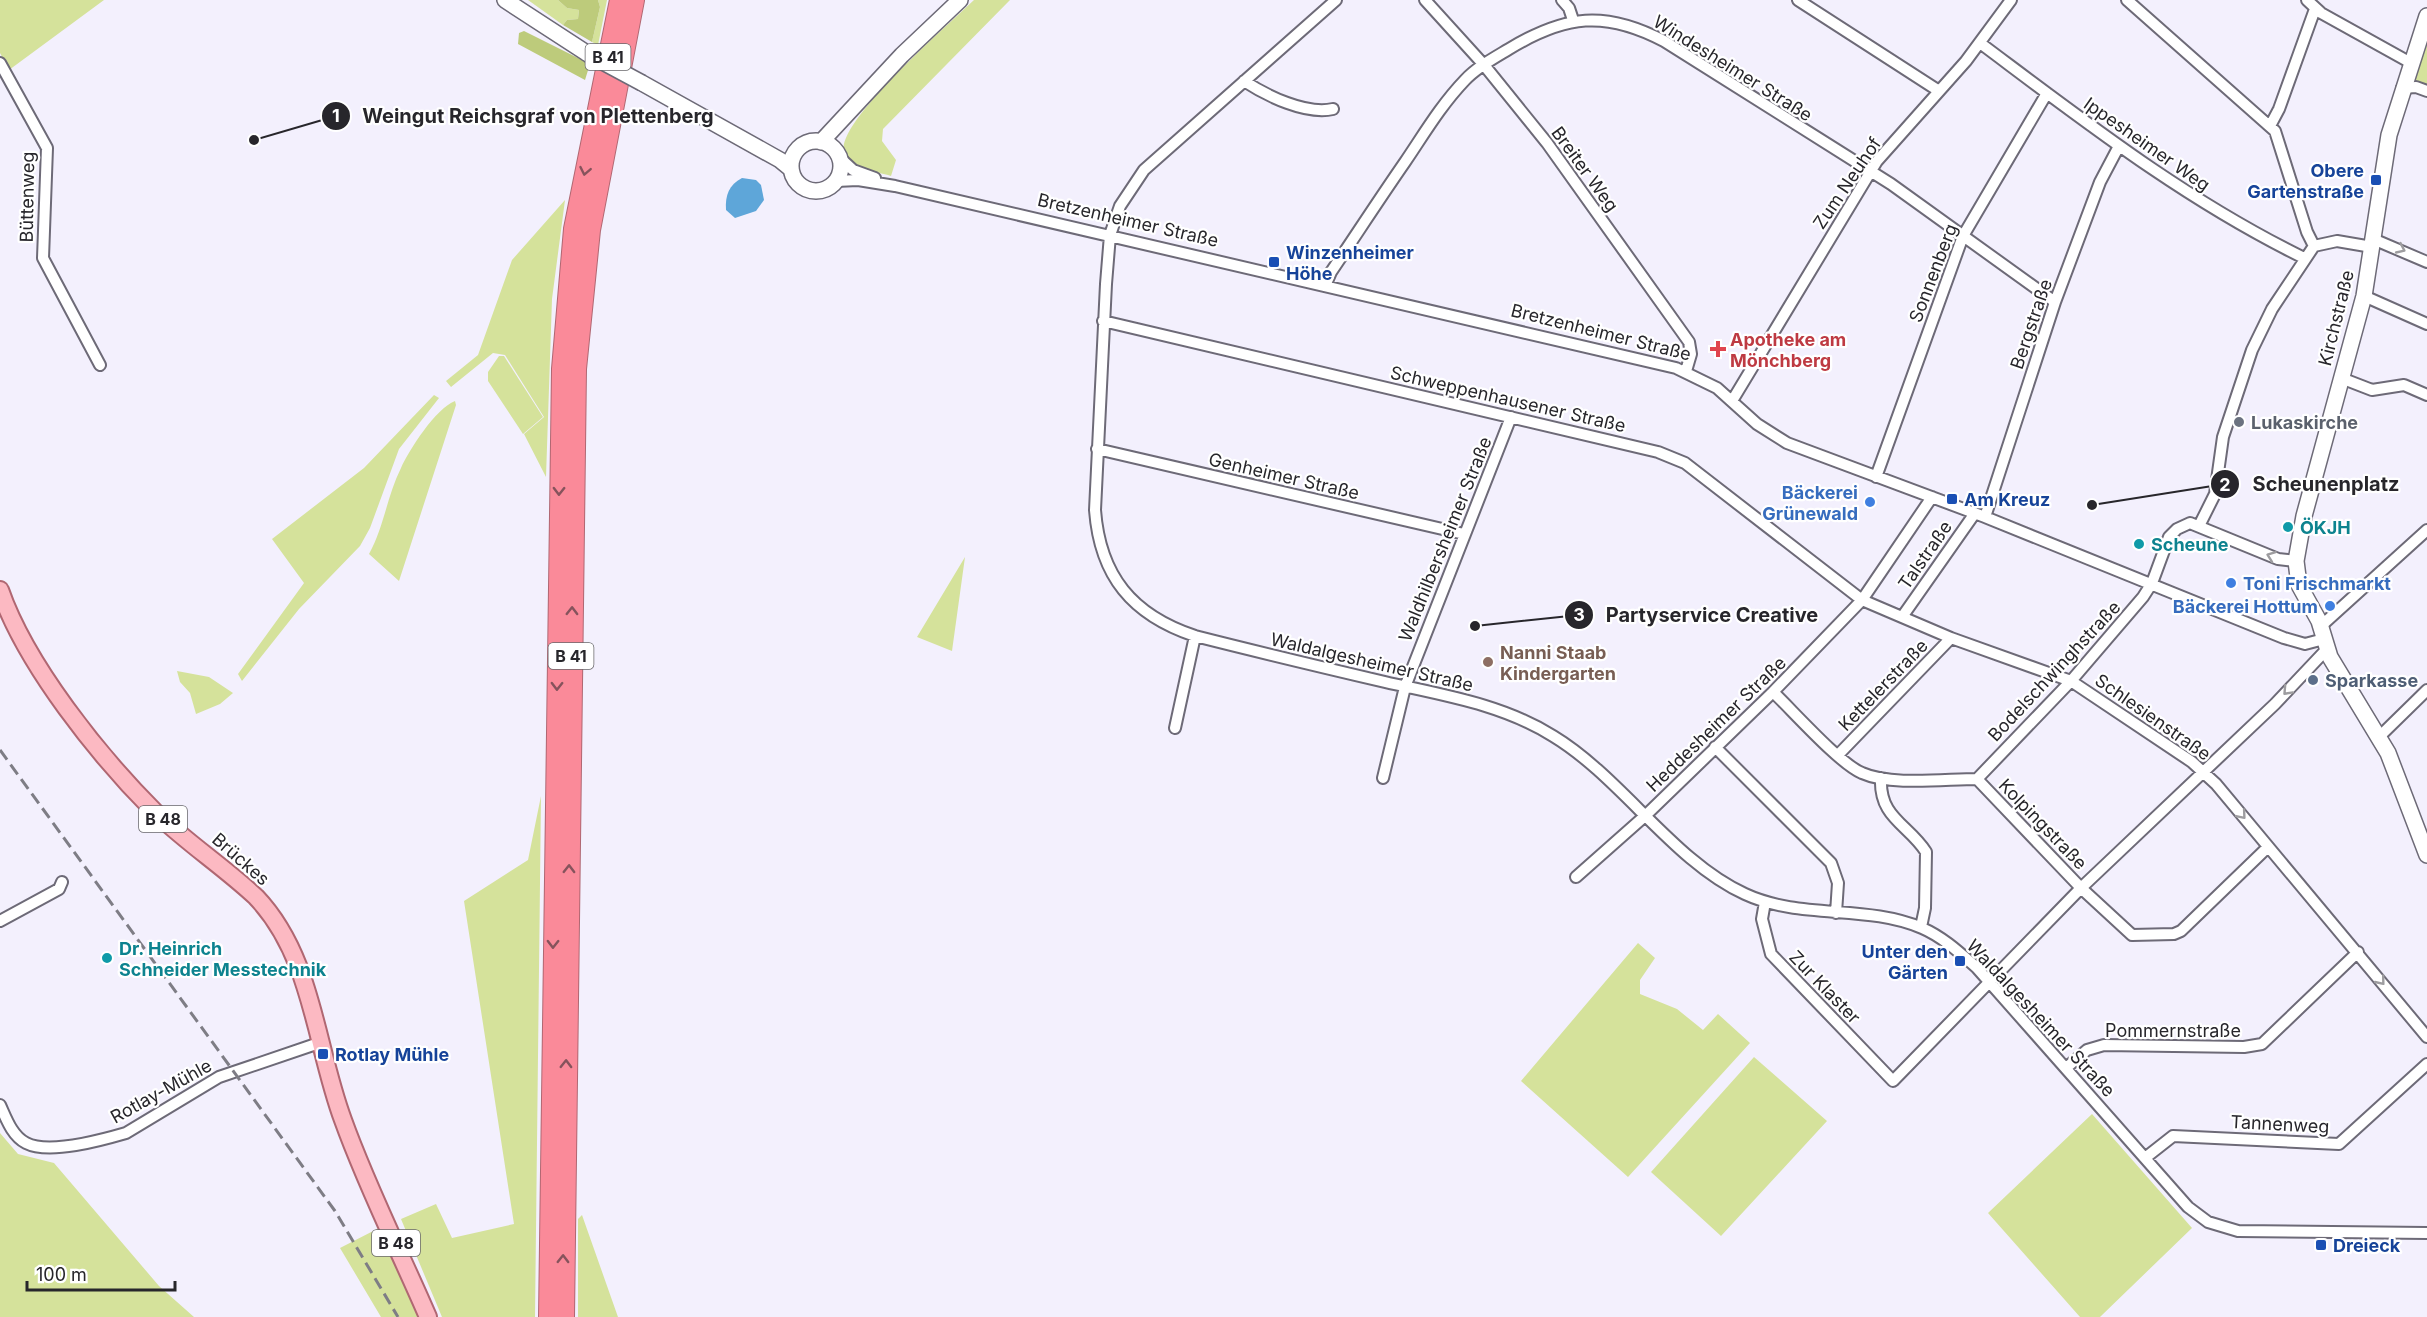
<svg xmlns="http://www.w3.org/2000/svg" width="2427" height="1317" viewBox="0 0 2427 1317" font-family="Inter,sans-serif">
<style>
.green{fill:#d5e29b}
.forest{fill:#bdcb7b}
.water{fill:#5ea6d9}
.lines{fill:none;stroke-linecap:round;stroke-linejoin:round}
.street-casing{stroke:#6d6a77;stroke-width:14}
.secondary-casing{stroke:#6d6a77;stroke-width:18}
.primary-casing{stroke:#b06772;stroke-width:20}
.highway-casing{stroke:#b06772;stroke-width:22}
.street{stroke:#fff;stroke-width:10}
.secondary{stroke:#fff;stroke-width:15}
.primary{stroke:#fcb9c2;stroke-width:16}
.highway{stroke:#fa8a99;stroke-width:20}
.rail{stroke:#7e7d85;stroke-width:3;stroke-dasharray:12 6;stroke-linecap:butt}
.secondary-bridge-casing{stroke:#6d6a77;stroke-width:18;stroke-linecap:butt}
.secondary-bridge{stroke:#fff;stroke-width:15}
.oneway{stroke:#86535c}
.oneway2{stroke:#9e9da0}
.transit-dot{fill:#1a4fb4;stroke:#fff;stroke-width:2}
.health-dot{fill:#e0444e;stroke:#fff;stroke-width:2}
.worship-dot{fill:#6b7280;stroke:#fff;stroke-width:2}
.shop-dot{fill:#3f7fe0;stroke:#fff;stroke-width:2}
.culture-dot{fill:#0f9aa8;stroke:#fff;stroke-width:2}
.education-dot{fill:#8d6e63;stroke:#fff;stroke-width:2}
.service-dot{fill:#5c6f8a;stroke:#fff;stroke-width:2}
.labels{text-anchor:middle;dominant-baseline:central;stroke-width:4.5;stroke-linejoin:round;paint-order:stroke}
.shield{fill:#fff;stroke:#68676b;stroke-width:1.5}
.shield-label{font-size:16px;font-weight:bold;fill:#27262b}
.street-label{font-size:18px;fill:#27262b;stroke:#fff}
.transit-label{font-size:18px;font-weight:bold;fill:#164399;stroke:#fff;text-anchor:start}
.health-label{font-size:18px;font-weight:bold;fill:#be3a42;stroke:#fff;text-anchor:start}
.worship-label{font-size:18px;font-weight:bold;fill:#5b616d;stroke:#fff;text-anchor:start}
.shop-label{font-size:18px;font-weight:bold;fill:#366cbe;stroke:#fff;text-anchor:end}
.culture-label{font-size:18px;font-weight:bold;fill:#0d838f;stroke:#fff;text-anchor:start}
.education-label{font-size:18px;font-weight:bold;fill:#785e54;stroke:#fff;text-anchor:start}
.service-label{font-size:18px;font-weight:bold;fill:#4e5e75;stroke:#fff;text-anchor:start}
.leader{fill:none;stroke:#27262b;stroke-width:2}
.callout-dot{fill:#27262b;stroke:#fff;stroke-width:2}
.mark-label{font-size:18px;text-anchor:middle;font-weight:bold;fill:#fff}
.callout-label{font-size:20px;text-anchor:middle;font-weight:bold;fill:#27262b;stroke:#fff;stroke-width:4.5;stroke-linejoin:round;paint-order:stroke}
</style>
<rect width="100%" height="100%" fill="#f3f0fd"/>
<path class="green" d="M0 0H104L9 70 0 53Z
M528 0H558L567 8 579 10 578 19 567 20 563 25Z
M598 0H607L598 45 592 42 600 7Z
M974 0H1010L883 129 882 141 896 160 891 176C876 171 849 169 844 151 837 121 950 23 974 0Z
M2427 44V85L2414 80Z
M565 200 552 299 546 477 524 434 544 417 505 355 493 353 451 387 446 381 478 355 512 260Z
M499 356H504L543 417 523 434 488 381V372Z
M434 395 439 398 399 449 370 528 360 546 299 609 242 681 238 674 304 583 272 539 364 468Z
M455 401 456 405 399 581 369 554C384 527 387 496 401 468 409 450 436 408 455 401Z
M965 557 952 651 917 637Z
M177 671 209 677 233 693 220 704 196 714 190 693 180 682Z
M541 796 535 1317H442L401 1219 436 1204 452 1238 514 1224 464 901 528 860Z
M1638 943 1655 958 1640 980V994L1677 1009 1703 1030 1718 1014 1750 1043 1628 1177 1521 1081Z
M1754 1057 1827 1121 1721 1236 1651 1172Z
M2092 1114 2192 1228 2100 1317H2080L1988 1213Z
M0 1133 18 1154 54 1163 159 1286 194 1317H0Z
M582 1215 618 1317H578V1219Z
M381 1227 418 1317H381L340 1248Z"/>
<path class="forest" d="M558 0H598L600 7 592 42 563 25 567 20 578 19 579 10 567 8Z
M524 31 584 61 589 67 585 80 518 44 519 33Z"/>
<path class="water" d="M742 178 756 180 761 185 764 200 756 211 735 218 726 210C725 195 729 185 742 178Z"/>
<g class="lines">
<g class="street-casing">
<path id="street" d="M1336 0 1144 170 1120 206 1110 235 1106 284 1095 510C1100 576 1132 615 1195 636 1258 652 1321 667 1385 682 1442 695 1502 704 1553 736 1621 777 1674 862 1745 894 1801 920 1866 904 1922 928 1943 937 1960 953 1977 968L2188 1207 2208 1222 2238 1231 2427 1233
M1425 0 1484 65 1547 143 1689 342 1691 354 1686 371
M1562 0 1569 8 1573 20
M1798 0 1939 91
M2127 0 2275 131 2307 232 2314 246
M2307 0 2321 13 2411 63
M1980 43C2087 123 2184 199 2304 258
M0 63 47 148 43 258 100 365
M1244 81C1267 96 1306 115 1333 109
M2402 88 2416 87 2427 91
M2270 126 2279 109 2315 9
M840 158 853 170 875 178
M836 181 858 180 895 186 1676 368 1717 388 1757 424 1787 443 1985 517 2284 638 2305 644 2324 639
M2373 239 2427 262
M1325 286 1331 272C1356 235 1380 198 1405 162 1424 134 1441 105 1465 80 1477 67 1494 58 1509 49 1565 15 1605 10 1664 41L1891 184 2055 302
M2364 296 2427 324
M1103 321 1658 452 1685 463 1862 600 1951 638 2071 681 2192 762 2216 784 2427 1037
M2341 378 2372 390 2404 385 2427 395
M1732 401 1877 161 1966 61 2011 0
M1097 449 1464 534
M1876 477 1963 236 2047 93
M1985 517 2055 302 2100 182 2119 146
M2199 526 2215 494 2223 437 2252 350 2272 309 2314 246 2337 241 2372 247
M1902 617 1975 513
M2321 626 2427 530
M1773 692C1793 711 1840 764 1862 773 1891 786 1945 779 1977 779L2081 888 2132 935 2174 934 2181 931 2268 847
M1175 728 1195 636
M2379 737 2427 690
M1715 747 1831 863 1838 883 1836 913
M1838 755 1951 638
M1383 778 1405 687 1511 417
M1881 778C1879 818 1908 824 1926 852L1925 908 1921 927
M1977 779 2071 681 2143 597 2152 583 2169 537 2177 529 2190 523 2278 559 2296 561
M1576 877 1646 815 1773 692 1862 600 1932 497
M1765 902 1762 919 1771 954 1893 1081 2081 888 2275 704 2327 649
M0 921 59 889 62 882
M2066 1068 2087 1050 2104 1045 2244 1047 2262 1044 2358 952
M0 1105C6 1118 12 1136 26 1143 49 1155 102 1140 126 1133L219 1077 319 1043
M2145 1158 2173 1136 2339 1144 2427 1064"/>
</g>
<g class="secondary-casing">
<path id="secondary" d="M505 0 588 54
M2427 16 2389 135 2364 296 2304 516 2296 561 2299 585 2319 621 2330 657 2388 753 2427 855
M642 83 780 160 791 169
M791 166a25 25 0 1 1 50 0a25 25 0 1 1-50 0Z
M821 142 902 55 960 0"/>
</g>
<g class="primary-casing">
<path id="primary" d="M0 590C26 665 99 756 155 812 187 843 224 867 256 897 313 957 315 1045 343 1120 367 1187 400 1252 428 1317"/>
</g>
<g class="highway-casing">
<path id="highway" d="M549 1317 562 369 574 229 620 0
M564 1317 576 369 590 230 634 0"/>
</g>
<use href="#street" class="street"/>
<use href="#secondary" class="secondary"/>
<use href="#primary" class="primary"/>
<use href="#highway" class="highway"/>
<path class="rail" d="M0 750 335 1211 398 1317"/>
<g class="secondary-bridge-casing">
<path id="secondary-bridge" d="M588 54 642 83"/>
</g>
<use href="#secondary-bridge" class="secondary-bridge"/>
</g>
<defs><path id="oneway-chevron" d="M-2-3.5L2.5 0L-2 3.5" fill="none" stroke-width="1.6" stroke-linecap="round" stroke-linejoin="round" transform="scale(1.5)"/></defs>
<g class="oneway">
<use href="#oneway-chevron" transform="translate(585 171) rotate(101)"/>
<use href="#oneway-chevron" transform="translate(559 491) rotate(91)"/>
<use href="#oneway-chevron" transform="translate(572 611) rotate(-89)"/>
<use href="#oneway-chevron" transform="translate(557 686) rotate(91)"/>
<use href="#oneway-chevron" transform="translate(569 869) rotate(-89)"/>
<use href="#oneway-chevron" transform="translate(553 944) rotate(91)"/>
<use href="#oneway-chevron" transform="translate(566 1064) rotate(-89)"/>
<use href="#oneway-chevron" transform="translate(563 1259) rotate(-89)"/>
</g>
<g class="oneway2">
<use href="#oneway-chevron" transform="translate(2401 249) rotate(25)"/>
<use href="#oneway-chevron" transform="translate(2271 556) rotate(-160)"/>
<use href="#oneway-chevron" transform="translate(2287 691) rotate(133)"/>
<use href="#oneway-chevron" transform="translate(2242 815) rotate(50)"/>
<use href="#oneway-chevron" transform="translate(2381 981) rotate(51)"/>
</g>
<g class="transit-dot">
<rect x="2370" y="174" width="12" height="12" rx="3"/>
<rect x="1268" y="256" width="12" height="12" rx="3"/>
<rect x="1946" y="493" width="12" height="12" rx="3"/>
<rect x="1954" y="955" width="12" height="12" rx="3"/>
<rect x="317" y="1048" width="12" height="12" rx="3"/>
<rect x="2315" y="1239" width="12" height="12" rx="3"/>
</g>
<path class="health-dot" d="M1715 340h6v6h6v6h-6v6h-6v-6h-6v-6h6z"/>
<circle class="worship-dot" cx="2239" cy="422" r="6"/>
<g class="shop-dot">
<circle cx="1870" cy="502" r="6"/>
<circle cx="2231" cy="583" r="6"/>
<circle cx="2330" cy="606" r="6"/>
</g>
<g class="culture-dot">
<circle cx="2288" cy="527" r="6"/>
<circle cx="2139" cy="544" r="6"/>
<circle cx="107" cy="958" r="6"/>
</g>
<circle class="education-dot" cx="1488" cy="662" r="6"/>
<circle class="service-dot" cx="2313" cy="680" r="6"/>
<g class="labels">
<g class="shield">
<rect x="585.5" y="44" width="45" height="26" rx="4.5"/>
<rect x="548.5" y="643" width="45" height="26" rx="4.5"/>
<rect x="139" y="806" width="48" height="26" rx="4.5"/>
<rect x="372" y="1230" width="48" height="26" rx="4.5"/>
</g>
<g class="shield-label">
<text x="608" y="57">B 41</text>
<text x="571" y="656">B 41</text>
<text x="163" y="819">B 48</text>
<text x="396" y="1243">B 48</text>
</g>
<g class="street-label">
<text transform="translate(1733 68) rotate(32)">Windesheimer Straße</text>
<text transform="translate(2147 144) rotate(35)">Ippesheimer Weg</text>
<text transform="translate(1585 169) rotate(54)">Breiter Weg</text>
<text transform="translate(1847 183) rotate(-56)">Zum Neuhof</text>
<text transform="translate(27 197) rotate(-89)">Büttenweg</text>
<text transform="translate(1128 220) rotate(13)">Bretzenheimer Straße</text>
<text transform="translate(1933 273) rotate(-69)">Sonnenberg</text>
<text transform="translate(2336 318) rotate(-76)">Kirchstraße</text>
<text transform="translate(2031 324) rotate(-71)">Bergstraße</text>
<text transform="translate(1601 332) rotate(14)">Bretzenheimer Straße</text>
<text transform="translate(1508 399) rotate(13)">Schweppenhausener Straße</text>
<text transform="translate(1284 476) rotate(13)">Genheimer Straße</text>
<text transform="translate(1445 539) rotate(-68)">Waldhilbersheimer Straße</text>
<text transform="translate(1925 555) rotate(-55)">Talstraße</text>
<text transform="translate(1372 662) rotate(13)">Waldalgesheimer Straße</text>
<text transform="translate(2054 671) rotate(-47)">Bodelschwinghstraße</text>
<text transform="translate(1883 685) rotate(-46)">Kettelerstraße</text>
<text transform="translate(2153 717) rotate(35)">Schlesienstraße</text>
<text transform="translate(1716 724) rotate(-44)">Heddesheimer Straße</text>
<text transform="translate(2043 824) rotate(46)">Kolpingstraße</text>
<text transform="translate(241 859) rotate(41)">Brückes</text>
<text transform="translate(1825 987) rotate(46)">Zur Klaster</text>
<text transform="translate(2041 1018) rotate(47)">Waldalgesheimer Straße</text>
<text x="2173" y="1030">Pommernstraße</text>
<text transform="translate(161 1091) rotate(-29)">Rotlay-Mühle</text>
<text transform="translate(2280 1124) rotate(3)">Tannenweg</text>
</g>
<g class="transit-label">
<text x="2364" y="170" text-anchor="end">Obere<tspan x="2364" dy="21">Gartenstraße</tspan></text>
<text x="1286" y="252">Winzenheimer<tspan x="1286" dy="21">Höhe</tspan></text>
<text x="1964" y="499">Am Kreuz</text>
<text x="1948" y="951" text-anchor="end">Unter den<tspan x="1948" dy="21">Gärten</tspan></text>
<text x="335" y="1054">Rotlay Mühle</text>
<text x="2333" y="1245">Dreieck</text>
</g>
<g class="health-label">
<text x="1730" y="339">Apotheke am<tspan x="1730" dy="21">Mönchberg</tspan></text>
</g>
<g class="worship-label">
<text x="2251" y="422">Lukaskirche</text>
</g>
<g class="shop-label">
<text x="1858" y="492">Bäckerei<tspan x="1858" dy="21">Grünewald</tspan></text>
<text x="2243" y="583" text-anchor="start">Toni Frischmarkt</text>
<text x="2318" y="606">Bäckerei Hottum</text>
</g>
<g class="culture-label">
<text x="2300" y="527">ÖKJH</text>
<text x="2151" y="544">Scheune</text>
<text x="119" y="948">Dr. Heinrich<tspan x="119" dy="21">Schneider Messtechnik</tspan></text>
</g>
<g class="education-label">
<text x="1500" y="652">Nanni Staab<tspan x="1500" dy="21">Kindergarten</tspan></text>
</g>
<g class="service-label">
<text x="2325" y="680">Sparkasse</text>
</g>
</g>
<path class="leader" d="M254 140L336 116M2092 505L2225 484M1475 626L1579 615"/>
<g class="callout-dot">
<circle cx="254" cy="140" r="6"/>
<circle cx="2092" cy="505" r="6"/>
<circle cx="1475" cy="626" r="6"/>
<circle cx="336" cy="116" r="15"/>
<circle cx="2225" cy="484" r="15"/>
<circle cx="1579" cy="615" r="15"/>
</g>
<g class="mark-label">
<text x="336" y="122">1</text>
<text x="2225" y="491">2</text>
<text x="1579" y="621">3</text>
</g>
<g class="callout-label">
<text x="538" y="123">Weingut Reichsgraf von Plettenberg</text>
<text x="2326" y="491">Scheunenplatz</text>
<text x="1712" y="622">Partyservice Creative</text>
</g>
<path d="M27 1281v9h148v-9" fill="none" stroke="#27262b" stroke-width="3"/>
<text x="36" y="1281" font-size="18" fill="#27262b" stroke="#ffffff" stroke-width="4.5" paint-order="stroke">100 m</text>
</svg>
